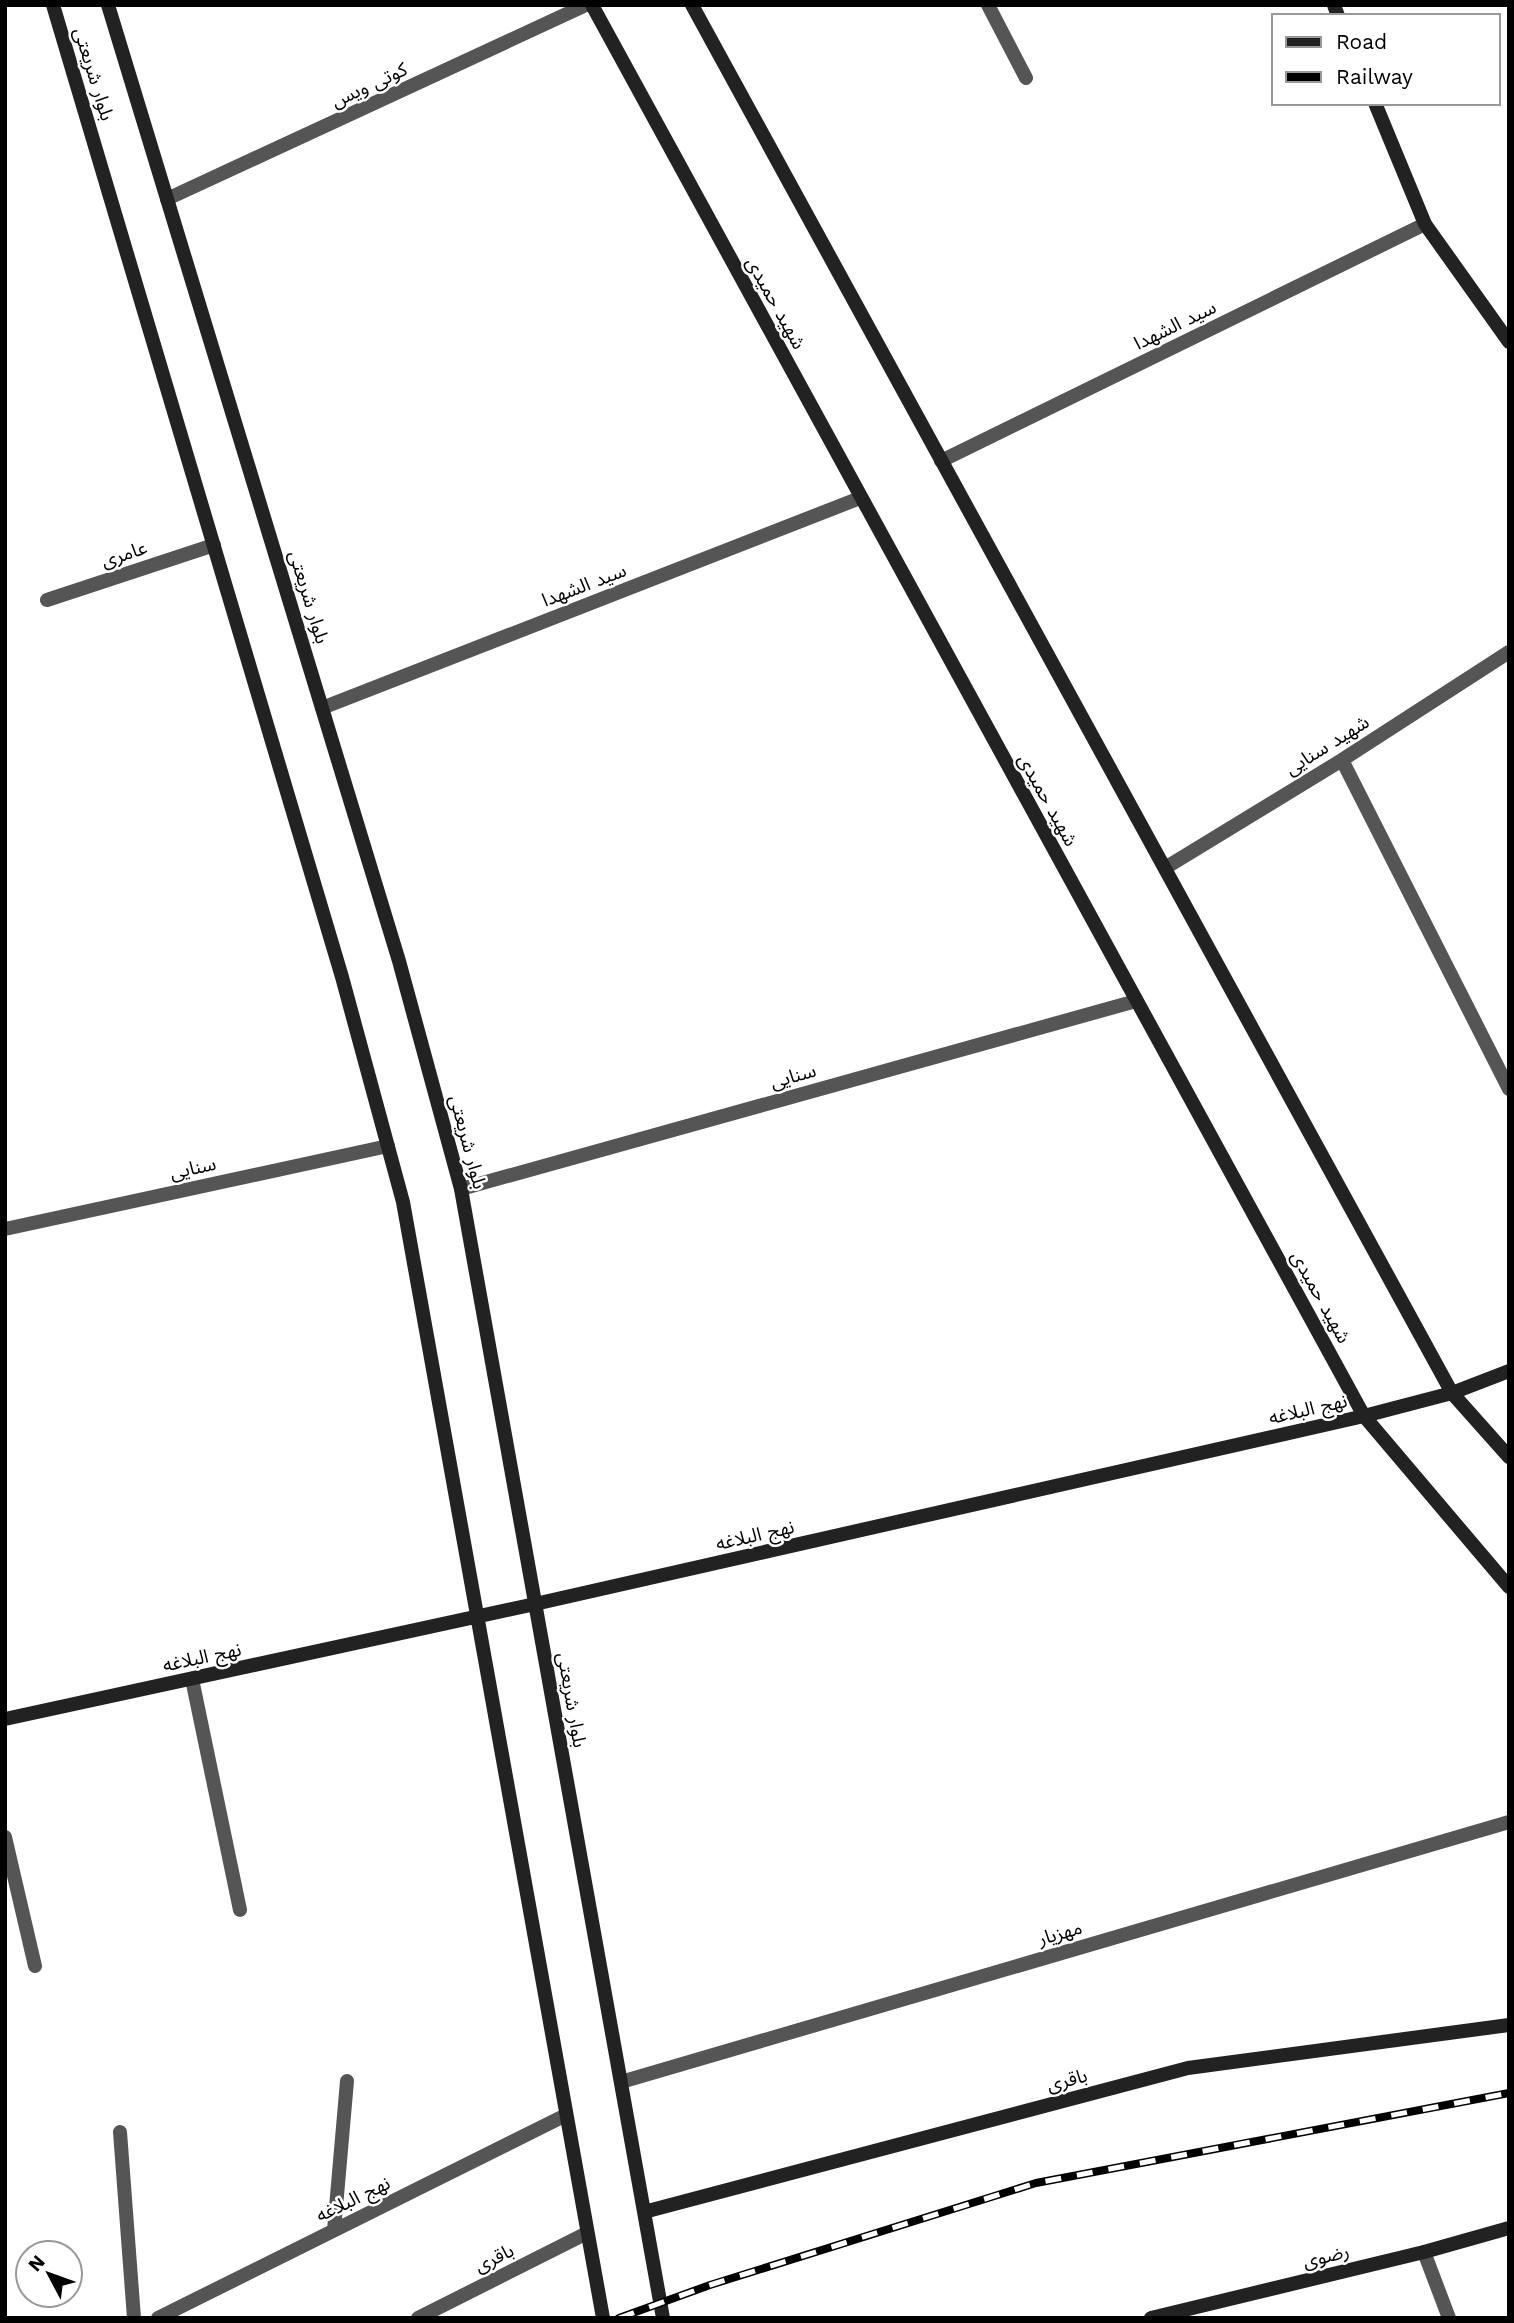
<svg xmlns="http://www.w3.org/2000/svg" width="1514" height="2323" viewBox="0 0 1514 2323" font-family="'Work Sans','Noto Sans Arabic',sans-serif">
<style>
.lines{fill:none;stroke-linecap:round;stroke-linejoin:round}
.street{stroke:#555;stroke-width:14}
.secondary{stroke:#222;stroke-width:14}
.rail-casing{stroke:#000;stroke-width:8}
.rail{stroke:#fff;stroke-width:5;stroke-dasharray:16;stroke-linecap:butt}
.labels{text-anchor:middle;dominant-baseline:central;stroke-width:5;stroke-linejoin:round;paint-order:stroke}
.street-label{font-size:19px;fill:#000;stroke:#fff}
</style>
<rect width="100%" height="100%" fill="#fff"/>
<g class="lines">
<path class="street" d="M988 5 1026 78
M167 199 586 5
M941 461 1425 224
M47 600 214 545
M322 708 860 498
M1342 760 1509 1089
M1165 868 1342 760 1509 652
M461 1189 1136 1001
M5 1229 388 1146
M192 1679 240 1910
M5 1837 35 1966
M621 2082 1509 1822
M120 2132 134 2318
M334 2230 347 2081
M1424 2252 1449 2318
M158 2318 566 2115
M418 2318 587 2233"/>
<path class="secondary" d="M53 5 342 977 403 1202 603 2318
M108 5 399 961 461 1189 663 2318
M592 5 1364 1416 1509 1587
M692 5 1452 1393 1509 1457
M1334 5 1338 16
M1375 103 1425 224 1509 342
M5 1719 535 1604 1364 1416 1452 1393 1509 1371
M644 2212 1188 2068 1509 2025
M1151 2318 1424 2252 1509 2228"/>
<g class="rail-casing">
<path id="rail" d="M619 2318 710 2285 1036 2183 1509 2093"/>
</g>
<use href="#rail" class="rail"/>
</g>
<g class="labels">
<g class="street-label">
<text transform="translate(94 74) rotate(73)">بلوار شریعتی</text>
<text transform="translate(369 85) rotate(-25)">کوتی ویس</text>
<text transform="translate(776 303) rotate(61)">شهید حمیدی</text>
<text transform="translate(1175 325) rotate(-26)">سید الشهدا</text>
<text transform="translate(124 554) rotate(-18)">عامری</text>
<text transform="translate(584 585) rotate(-21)">سید الشهدا</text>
<text transform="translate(309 597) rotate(73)">بلوار شریعتی</text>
<text transform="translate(1327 745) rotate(-32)">شهید سنایی</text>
<text transform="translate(1048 800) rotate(61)">شهید حمیدی</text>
<text transform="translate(793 1076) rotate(-16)">سنایی</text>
<text transform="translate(468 1142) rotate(75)">بلوار شریعتی</text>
<text transform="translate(193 1168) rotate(-12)">سنایی</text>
<text transform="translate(1321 1297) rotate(61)">شهید حمیدی</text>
<text transform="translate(1308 1409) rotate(-13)">نهج البلاغه</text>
<text transform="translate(755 1535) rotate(-13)">نهج البلاغه</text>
<text transform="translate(202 1657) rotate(-12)">نهج البلاغه</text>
<text transform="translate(572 1700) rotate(80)">بلوار شریعتی</text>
<text transform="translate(1060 1933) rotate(-16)">مهزیار</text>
<text transform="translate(1067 2080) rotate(-15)">باقری</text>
<text transform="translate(353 2199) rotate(-26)">نهج البلاغه</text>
<text transform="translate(1326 2256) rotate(-14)">رضوی</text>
<text transform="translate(494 2258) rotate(-26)">باقری</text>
</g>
</g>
<rect width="1514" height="2323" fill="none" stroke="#000000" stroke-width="14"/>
<rect x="1272" y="14" width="228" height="91" fill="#ffffff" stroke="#999999" stroke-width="2"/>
<rect x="1286" y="37" width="35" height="10" fill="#222222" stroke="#999999" stroke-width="2"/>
<text x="1336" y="49" font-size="21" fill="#000000">Road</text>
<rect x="1286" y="72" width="35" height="10" fill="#000000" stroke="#999999" stroke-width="2"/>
<text x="1336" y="84" font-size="21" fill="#000000">Railway</text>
<g transform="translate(49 2274) rotate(311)"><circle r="33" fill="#ffffff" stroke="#999999" stroke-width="2"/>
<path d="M0-5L12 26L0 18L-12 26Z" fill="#000000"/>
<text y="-10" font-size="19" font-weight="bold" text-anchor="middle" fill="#000000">N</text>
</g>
</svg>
